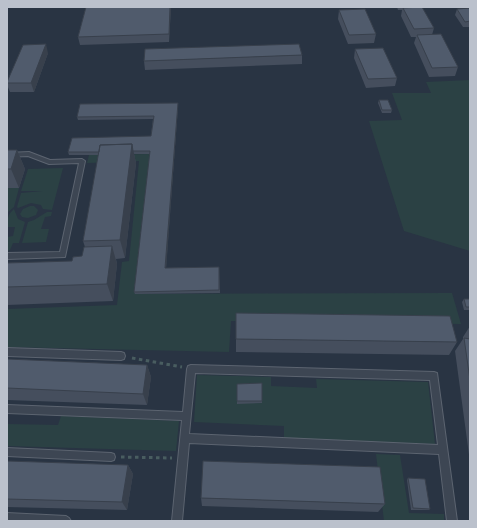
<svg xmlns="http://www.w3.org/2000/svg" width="477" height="528" viewBox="0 0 477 528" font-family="'Golos Text',sans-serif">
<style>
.green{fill:#2b4144}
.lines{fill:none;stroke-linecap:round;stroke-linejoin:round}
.lane-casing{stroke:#5c6470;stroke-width:2}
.path{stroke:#495d60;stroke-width:3;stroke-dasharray:3.5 3.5;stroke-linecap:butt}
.lane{fill:#3d4653;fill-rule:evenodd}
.wall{fill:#454e5d}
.shaded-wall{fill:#38404c}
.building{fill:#505b6c;stroke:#38404c}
</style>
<rect width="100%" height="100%" fill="#293443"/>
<path class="green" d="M470 80V251L404 231 369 121 402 120 392 93H431L426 82Z
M151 154 135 294 452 293 461 324 231 321 229 352 7 347V309L117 305 122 262 129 261 139 161 87 163 89 155Z
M63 168 52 210 43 209 41 205 31 203 18 208 17 207 21 193 43 191H21L28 169Z
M7 188H19L14 207 7 213Z
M30 206H34L38 210 36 215 28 218 22 217 20 214 23 209Z
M14 209 18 219 25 222 19 243H13L10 250 7 251V237L13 236 15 227H7C7 219 8 214 14 209Z
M47 212H52L51 216 45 217 41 229H49L46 242 22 243 28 222 34 220Z
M197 375 271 377V386L317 388 316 379 428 382 435 444 284 438V426L194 422Z
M61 416 179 421 176 451 7 446V424L58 425Z
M376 454 400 455 409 513 444 514V521H384Z"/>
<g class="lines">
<g class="lane-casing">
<path id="lane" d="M29 152 50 160 82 159 85 161 65 257 7 259V253L60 252 79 163 49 164 28 156 7 157V153Z
M7 348 121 352 124 353 125 356 124 359 121 360 7 356Z
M191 365 434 372 437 373 457 521H447L439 454 189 443 182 521H172L182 420 7 413V405L183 412 187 369 188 366ZM195 373 430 380 438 445 189 434Z
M7 448 111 453 114 454 115 457 114 460 111 461 7 456Z
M7 513 66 516 69 518 71 521H7Z"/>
</g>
<path class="path" d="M132 358 182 367
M121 457 172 458"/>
<use href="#lane" class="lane"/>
</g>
<path class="wall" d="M86 7H171L169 42 80 45 78 37Z
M397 7H414L434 28 432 35 458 67 455 76 429 77 414 43 416 37H411L401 16 402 10H398Z
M470 8V27H463L455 15 457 9Z
M339 10 376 34 374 43 348 44 338 19Z
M355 49 397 78 395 86 366 88 354 58Z
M48 53 34 92H10L7 85V82Z
M302 55V64L145 70 144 61Z
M379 100 392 110 391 113H382L378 103Z
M178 106 166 268 219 267 220 293 135 294 134 292 150 154H134L136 163 125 258 116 259 117 264 113 301 7 305V263L72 261 82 256 85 247 83 241 99 155H69L68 152 151 136 153 119 78 120 77 117Z
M7 150H17L25 169 19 188H7Z
M464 299H470V310H464L462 302Z
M470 326V462L455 351 463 339V337Z
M236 339 457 342 449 355 236 352Z
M7 359 147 365 151 377 147 405 7 400Z
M237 384 262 401V403L237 404Z
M7 461 128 465 133 474 127 510 7 507Z
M408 478 430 509 429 510H411L407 480Z
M201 498 385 504 378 512 202 506Z"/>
<path class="shaded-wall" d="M170 7H171L169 42V34Z
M46 44 48 53 34 92 31 83Z
M178 103V106L166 271 165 268Z
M132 144 136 163 125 258 120 240Z
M17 150 25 169 19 188 11 169Z
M112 246 117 264 113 301 107 284Z
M147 365 151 377 147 405 143 394Z
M128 465 133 474 127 510 122 502Z"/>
<path class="building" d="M86 7H170L169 34 78 37Z
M422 7 434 28 414 29 403 8Z
M470 8V21L465 22 457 9Z
M365 9 376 34 349 35 339 10Z
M441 34 458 67 432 68 417 35Z
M46 44 31 83H7V82L23 45Z
M299 44 302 55 144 61 145 49Z
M383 48 397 78 368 79 355 49Z
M379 100H388L392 110H382Z
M178 103 165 268 219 267V290L134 292 150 151H133L132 144 100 145 99 152H68L72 138 151 136 154 116 77 117 80 104Z
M132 144 120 240 83 241 100 145Z
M7 150H17L11 169H7Z
M112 246 107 284 7 287V263L72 261 73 257 82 256 84 247Z
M464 299H470V307H466Z
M236 313 450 316 457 342 236 339Z
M464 338 470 339V380Z
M7 359 147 365 143 394 7 388Z
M262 383V401H237V384Z
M7 461 128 465 122 502 7 499Z
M203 461 380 467 385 504 201 498Z
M408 478 425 479 430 509 413 508Z"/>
<rect width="477" height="528" fill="none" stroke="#bbc1cc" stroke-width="16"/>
</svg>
